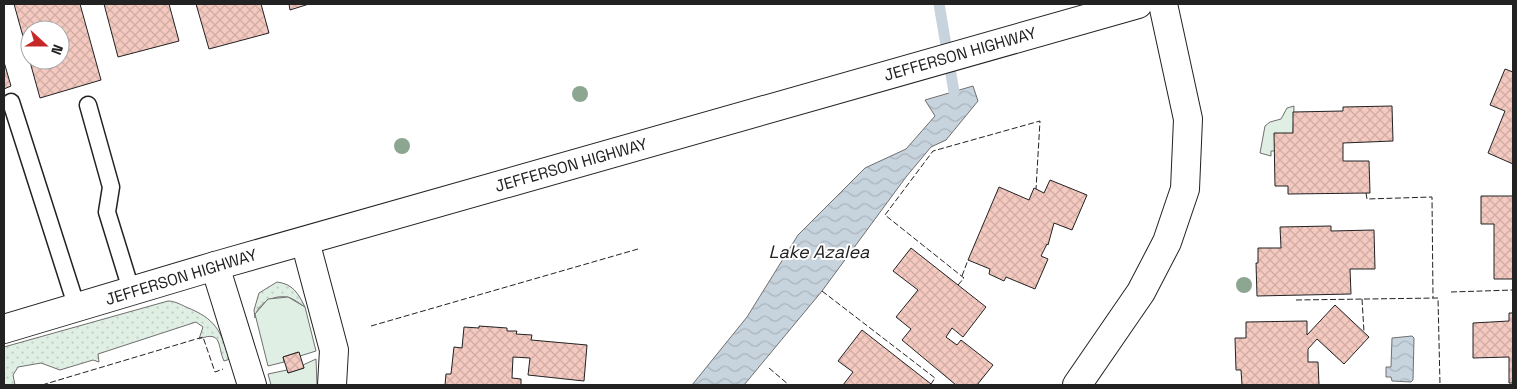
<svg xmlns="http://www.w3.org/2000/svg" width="1517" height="389" viewBox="0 0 1517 389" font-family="'Space Grotesk',sans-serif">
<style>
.grass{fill:url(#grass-dots);stroke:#6f6f6f}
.green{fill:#e0efe3;stroke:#6f6f6f}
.water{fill:url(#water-waves);stroke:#6f6f6f}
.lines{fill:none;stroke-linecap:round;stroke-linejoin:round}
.stream{stroke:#c7d3dd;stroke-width:11}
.building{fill:url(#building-cross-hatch);stroke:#222;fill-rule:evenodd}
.lane-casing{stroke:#222;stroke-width:19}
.street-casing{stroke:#222;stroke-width:30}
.primary-casing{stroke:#222;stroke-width:30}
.lane{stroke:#fff;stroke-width:16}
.street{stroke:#fff;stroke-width:28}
.primary{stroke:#fff;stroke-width:28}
.fence{stroke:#222;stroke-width:1;stroke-dasharray:6 2.5;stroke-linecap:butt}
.tree{fill:#8da692}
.labels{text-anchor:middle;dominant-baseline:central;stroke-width:4;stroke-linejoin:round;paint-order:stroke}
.street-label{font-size:16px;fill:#222;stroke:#fff}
.water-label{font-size:18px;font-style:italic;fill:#222;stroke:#fff}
</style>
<defs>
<pattern id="grass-dots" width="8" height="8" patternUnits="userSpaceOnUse" patternTransform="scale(1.25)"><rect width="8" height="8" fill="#e0efe3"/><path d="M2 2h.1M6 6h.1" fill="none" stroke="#c0cdc2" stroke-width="1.8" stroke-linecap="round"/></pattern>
<pattern id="water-waves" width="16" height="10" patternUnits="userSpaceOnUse" patternTransform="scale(1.25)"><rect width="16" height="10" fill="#c7d3dd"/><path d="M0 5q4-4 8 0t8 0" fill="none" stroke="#abb5bd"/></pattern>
<pattern id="building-cross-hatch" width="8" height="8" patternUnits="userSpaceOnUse" patternTransform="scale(1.25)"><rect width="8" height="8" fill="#f3c9c0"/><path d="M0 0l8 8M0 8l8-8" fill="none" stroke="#d0aca5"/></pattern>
</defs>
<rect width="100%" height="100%" fill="#fff"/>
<path class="grass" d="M277 282C293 284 298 293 305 307 300 304 293 298 287 297 273 295 257 303 255 318L254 310 259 293Z
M168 301C174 301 180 304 186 307 216 319 220 330 230 359L224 361C217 346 223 330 199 339L203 327 196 322 98 354 99 362 93 360 60 370 41 363 18 367 13 375 15 385H4V347Z"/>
<path class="green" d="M1294 106 1293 133 1274 151H1271V156L1260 153 1265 126 1270 122 1281 119 1287 108Z
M288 297 305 307 316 351 300 356 298 352 283 357 284 362 268 366 255 314 268 299Z
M316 359 317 385H271L268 374 287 370 288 373 304 368 303 365Z"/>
<path class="water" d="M973 86 978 101 946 140 931 147 906 177 822 291 744 385H692L747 317 798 235 865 168 906 149 935 116 925 100Z
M1412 336 1414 338 1413 380 1411 382 1392 381 1391 377H1386V367H1391L1392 338Z"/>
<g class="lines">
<path class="stream" d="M939 4 954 92"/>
</g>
<path class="building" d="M14 4H80L101 80 40 98ZM30 30H60V60H30Z
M104 4H169L179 41 118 57Z
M196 4H261L269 33 209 49Z
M289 4H309L290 10Z
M4 62 11 86 4 89Z
M1505 69 1513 72V164L1488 153 1505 111 1490 105Z
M1392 106 1393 141 1343 143V161H1369L1370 193 1288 194V186H1275L1274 133H1293V112L1343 111V107Z
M1050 180 1087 195 1072 230 1054 223 1048 245 1047 244 1041 256 1048 259 1035 289 1006 277 1004 281 989 274 990 269 968 260 999 187 1029 200 1034 188 1044 193Z
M1481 196H1513V279H1494V224H1481Z
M1331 226V231L1374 230 1375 269H1350L1351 294 1257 296 1256 263H1258V248H1281L1280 227Z
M911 248 986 307 963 337 952 328 946 337 957 345 961 340 993 365 977 385H956L902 340 911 329 896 317 918 290 893 271Z
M1335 305 1369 337 1344 364 1317 339 1308 349V362H1318L1319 385H1242L1241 370H1236L1235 338H1246V322L1307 321V335Z
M1509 313H1513V383H1509V357L1473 358V323L1509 321Z
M479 326 507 328V331H517L516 334 532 335 531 340 587 345 584 381 528 375 530 358 513 357 512 378 521 379V385H445L446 374H451L454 347 462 348 464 327 479 328Z
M862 330 931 384 932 385H843L853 372 838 361Z
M299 352 304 368 288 373 283 357Z"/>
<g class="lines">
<g class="lane-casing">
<path id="lane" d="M11 102 77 308
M88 105 111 187 107 212 132 293"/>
</g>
<g class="street-casing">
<path id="street" d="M305 241 334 350 332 385
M215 266 252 385
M1077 385 1141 292 1167 242 1185 189 1188 119 1163 4"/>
</g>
<g class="primary-casing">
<path id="primary" d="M4 329 215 266 1138 4"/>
</g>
<use href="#lane" class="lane"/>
<use href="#street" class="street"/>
<use href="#primary" class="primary"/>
<path class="fence" d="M1366 193 1367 199 1432 197 1433 298
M962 276 968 260
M958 285 964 278 885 215 933 151 1040 121 1036 189
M822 291 935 378 931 384
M1451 292 1513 290
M1362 299 1364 332
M1296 300 1438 298 1440 385
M371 326 638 249
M769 368 789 385
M42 385 203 337 215 372 223 369"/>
</g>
<g class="tree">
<circle cx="580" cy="94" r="8"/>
<circle cx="402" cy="146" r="8"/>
<circle cx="1244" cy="285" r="8"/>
</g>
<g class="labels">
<g class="street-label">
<text transform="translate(960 54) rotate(-16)">JEFFERSON HIGHWAY</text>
<text transform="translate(571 165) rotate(-16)">JEFFERSON HIGHWAY</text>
<text transform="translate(181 277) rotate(-17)">JEFFERSON HIGHWAY</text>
</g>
<g class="water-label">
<text x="819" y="251">Lake Azalea</text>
</g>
</g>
<rect width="1517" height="389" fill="none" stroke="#222222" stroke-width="10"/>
<g transform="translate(45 45) rotate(111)"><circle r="24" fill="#ffffff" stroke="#a7a7a7"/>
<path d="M0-4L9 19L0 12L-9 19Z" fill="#c62828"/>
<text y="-8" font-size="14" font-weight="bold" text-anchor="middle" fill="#222222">N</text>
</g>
</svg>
